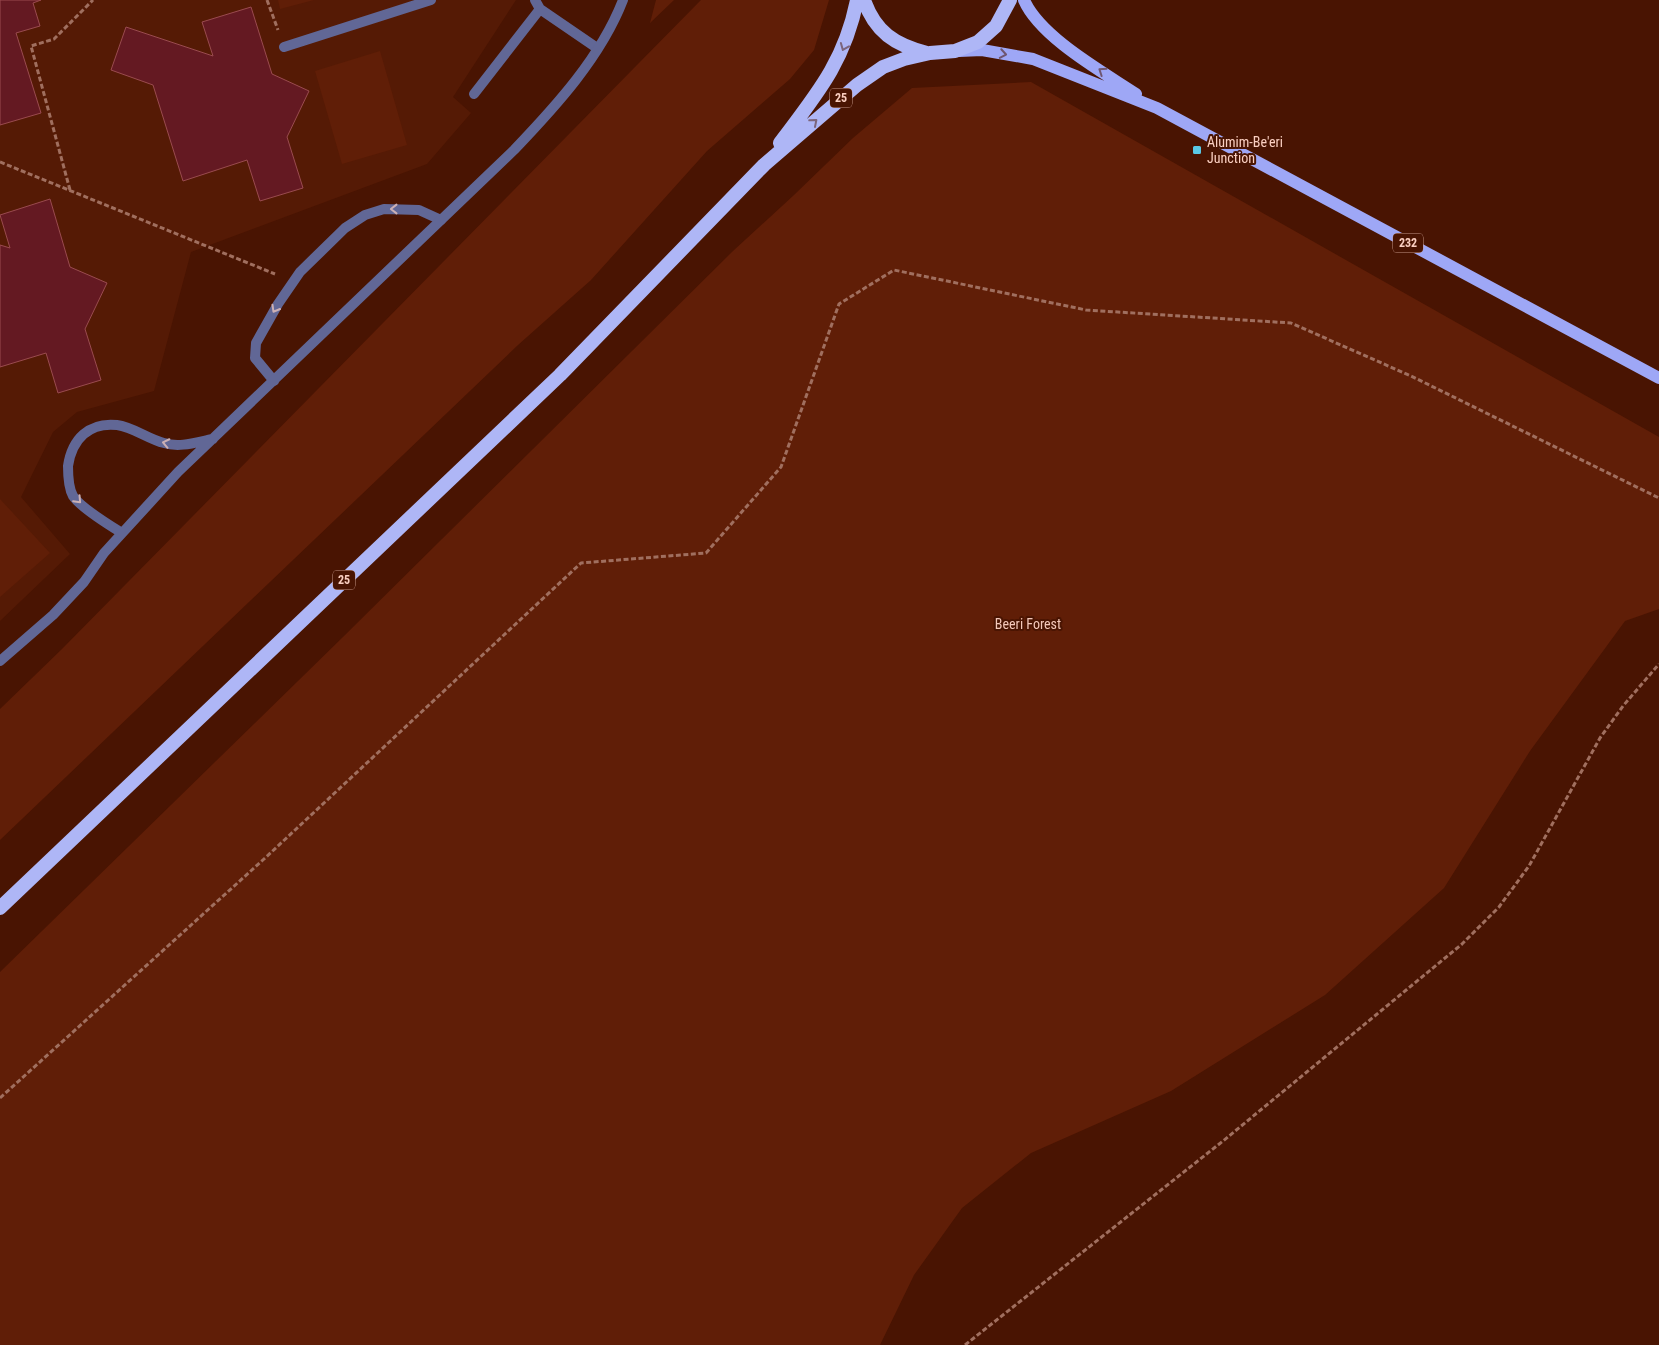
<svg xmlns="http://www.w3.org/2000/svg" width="1659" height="1345" viewBox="0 0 1659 1345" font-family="'Roboto Condensed',sans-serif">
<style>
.built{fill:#551a05}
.green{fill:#601e07}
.building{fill:#641922;stroke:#9a4b4f}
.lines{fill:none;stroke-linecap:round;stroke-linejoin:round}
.path{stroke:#a06f5f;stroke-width:3;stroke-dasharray:5 2.5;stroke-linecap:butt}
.service{stroke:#616796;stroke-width:10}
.minor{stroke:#616796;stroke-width:10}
.primary{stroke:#9ea7f6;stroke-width:12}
.trunk{stroke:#aeb6f6;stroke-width:14}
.oneway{stroke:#7c657c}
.oneway2{stroke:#6f5670}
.oneway3{stroke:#ccb0b4}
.poi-dot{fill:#5ac8e5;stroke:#491402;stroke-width:2}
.labels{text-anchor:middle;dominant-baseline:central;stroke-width:4;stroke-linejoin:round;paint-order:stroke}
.shield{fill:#491402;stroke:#c59788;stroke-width:1}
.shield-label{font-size:12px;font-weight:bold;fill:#facfc1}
.poi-label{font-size:14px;fill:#facfc1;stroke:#491402;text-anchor:start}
.park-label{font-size:14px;fill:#f4c8ba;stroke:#491402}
</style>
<rect width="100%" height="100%" fill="#491402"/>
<path class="built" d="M0 0H516L453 97 471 113 427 164 191 252 154 391 77 412 53 432 21 497 70 554 0 621Z"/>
<path class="green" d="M278 0H314L280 9Z
M656 0H674L650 23Z
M701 0H829L814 50 790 79 707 151 591 280 518 345 0 840V709L62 649Z
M380 51 407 145 342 164 315 71Z
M1031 82 1659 437V609L1625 621 1530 751 1444 888 1325 995 1171 1091 1031 1153 962 1208 914 1275 880 1345H0V972L344 636 733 251 794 195 853 138 912 88Z
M0 499 50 553 0 597Z"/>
<path class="building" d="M0 0H41L33 3 40 26 16 33 41 113 0 125Z
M251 7 272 74 309 91 287 137 303 188 260 201 247 160 183 181 153 85 111 70 126 27 213 56 202 22Z
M50 199 70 267 107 283 85 329 101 380 58 393 46 353 0 367V245L10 248 0 215Z"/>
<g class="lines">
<path class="path" d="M267 0 278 30
M0 162 275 274
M70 190 31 46 54 39 93 0
M0 1098 264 859 581 563 706 553 781 467 839 304 894 270 1086 310 1291 323 1411 376 1659 498
M965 1345 1223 1141 1462 944 1499 907 1529 866 1600 738 1623 706 1659 664"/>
<path class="service" d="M535 0 540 9 597 48
M284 47 431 0
M474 94 540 9
M274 381 255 358 256 343 278 304 300 272 345 228 365 215 384 209 419 210 441 220"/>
<path class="minor" d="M122 533C109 525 81 508 73 496 69 489 68 474 68 466 72 439 89 422 117 425 133 427 148 439 164 443 180 448 197 442 213 439
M0 661 53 615 84 582 104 553 178 472 514 150C556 106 601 57 623 0"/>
<path class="primary" d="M1024 0C1040 37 1103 72 1136 94
M959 51 982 50 1033 59 1157 108 1659 378"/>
<path class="trunk" d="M864 0C875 32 895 45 927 53
M780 143C817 94 845 61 857 0
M0 908 560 375 764 165 857 85 883 67 904 59 930 53 955 51 978 42 996 26 1010 0"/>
</g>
<defs><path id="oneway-chevron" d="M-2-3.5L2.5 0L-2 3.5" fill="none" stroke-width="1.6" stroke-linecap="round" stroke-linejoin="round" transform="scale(1.25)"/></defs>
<g class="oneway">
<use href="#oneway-chevron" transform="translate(844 47) rotate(112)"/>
<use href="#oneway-chevron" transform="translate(814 122) rotate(-41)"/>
</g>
<g class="oneway2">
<use href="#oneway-chevron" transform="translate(1003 54) rotate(10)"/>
<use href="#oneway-chevron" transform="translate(1102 71) rotate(-146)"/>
</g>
<g class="oneway3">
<use href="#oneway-chevron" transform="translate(394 209) rotate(-180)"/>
<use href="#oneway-chevron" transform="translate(275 309) rotate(120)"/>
<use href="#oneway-chevron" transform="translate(166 443) rotate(-168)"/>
<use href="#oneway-chevron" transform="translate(78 500) rotate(47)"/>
</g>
<rect class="poi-dot" x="1192" y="145" width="10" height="10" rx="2.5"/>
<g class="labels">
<g class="shield">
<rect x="830" y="88.5" width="22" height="19" rx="4"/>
<rect x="1393" y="233.5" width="30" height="19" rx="4"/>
<rect x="333" y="570.5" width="22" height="19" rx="4"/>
</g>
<g class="shield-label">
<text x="841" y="98">25</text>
<text x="1408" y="243">232</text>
<text x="344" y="580">25</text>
</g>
<g class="poi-label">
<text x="1207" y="142">Alumim-Be'eri<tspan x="1207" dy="16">Junction</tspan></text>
</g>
<g class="park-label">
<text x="1028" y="624">Beeri Forest</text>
</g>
</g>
</svg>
